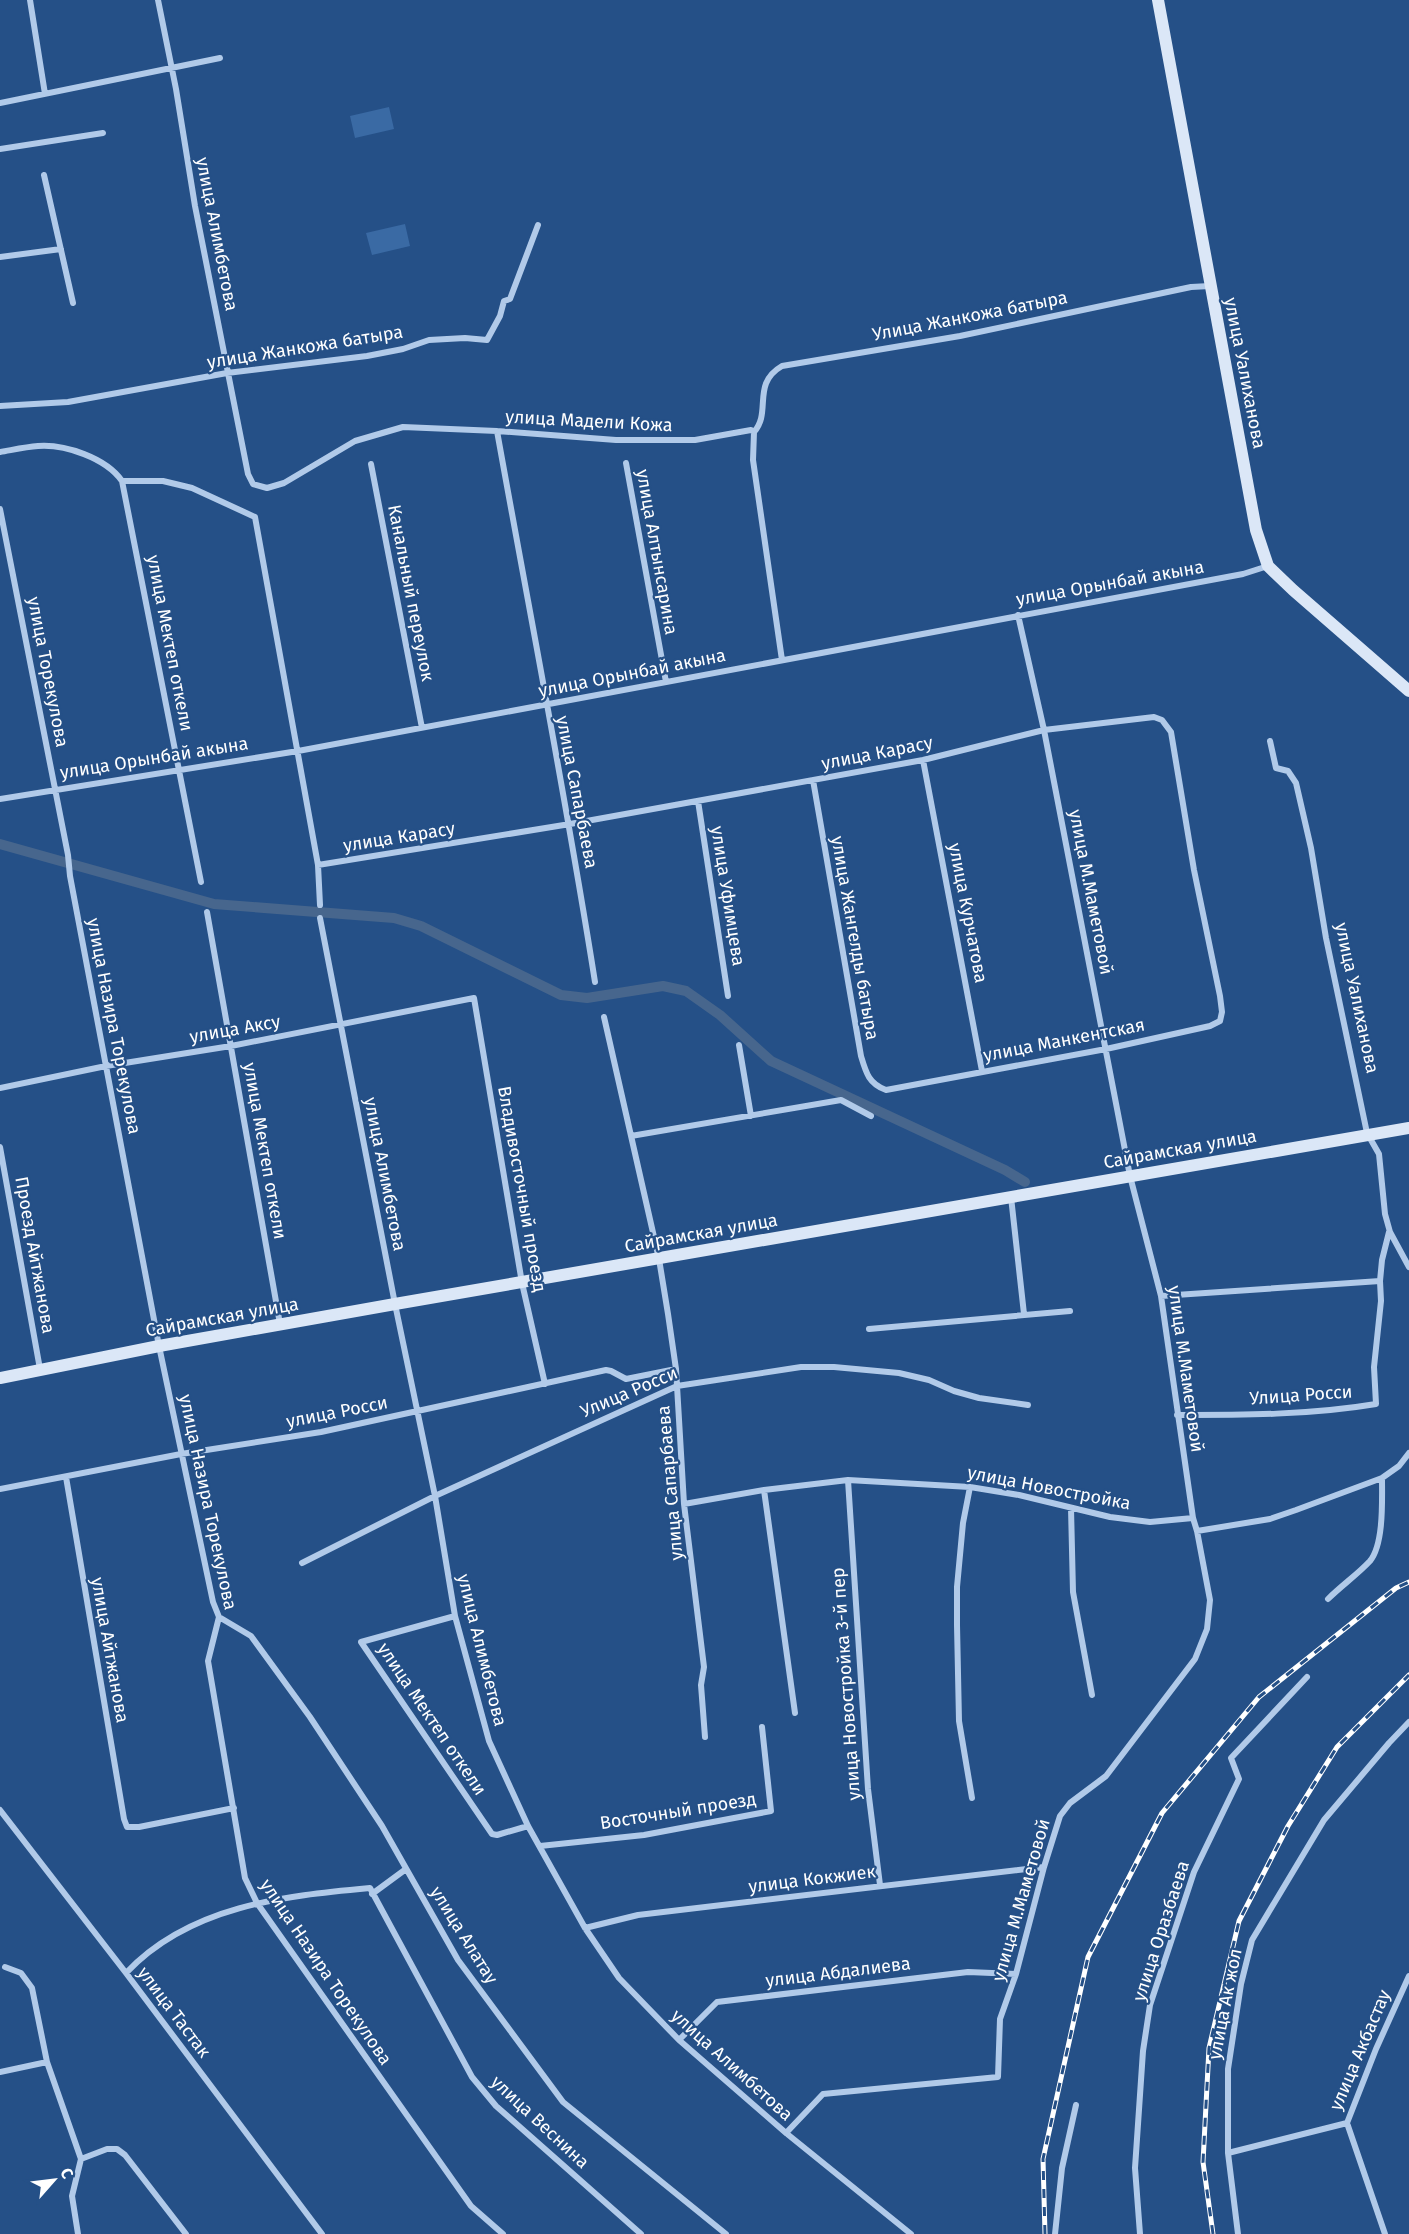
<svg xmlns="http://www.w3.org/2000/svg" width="1409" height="2234" viewBox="0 0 1409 2234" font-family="'Fira Sans',sans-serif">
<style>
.green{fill:#3a6aa4}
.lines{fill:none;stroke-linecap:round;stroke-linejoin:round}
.canal{stroke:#47668d;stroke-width:10}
.minor{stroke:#b1cae9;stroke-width:6}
.secondary{stroke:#dbe7f7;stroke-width:12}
.rail-casing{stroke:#fff;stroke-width:5}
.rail{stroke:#255087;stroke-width:3;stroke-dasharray:9;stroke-linecap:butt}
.labels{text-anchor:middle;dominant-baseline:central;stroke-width:4.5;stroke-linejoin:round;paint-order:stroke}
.street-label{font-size:18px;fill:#fff;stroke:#255087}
</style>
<rect width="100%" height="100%" fill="#255087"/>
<path class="green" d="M389 107 394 129 355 138 350 116Z
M405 224 410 246 372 255 366 233Z"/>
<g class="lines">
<path class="canal" d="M0 844 214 904 394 918 421 926 561 995 587 998 663 986 686 991 720 1015 771 1061 1005 1170 1025 1182"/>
<path class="minor" d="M30 0 45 94
M158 0 176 89 195 206 248 474 253 484 267 488 284 483 355 441 403 427 497 431 616 440H695L751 430 754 432 753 460 782 660
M0 103 220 58
M0 149 103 133
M44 175 73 303
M0 257 61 249
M0 406 68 402 227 373 367 356 403 349 429 340 465 338 487 340 500 316 504 301 510 299 538 225
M497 431C530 615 566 798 595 982
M754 432C772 412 751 384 782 366L960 336 1191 287 1210 286
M0 452C12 450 25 447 38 446 65 444 106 458 122 481H163L192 488 255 517 318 865 320 905
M626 463 666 682
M371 464 422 728
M122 481 201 882
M0 509 68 855 70 876 159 1346 213 1602 219 1617 208 1661 245 1878 257 1903 471 2206 503 2234
M1270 741 1276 768 1288 771 1296 783 1311 848 1326 938 1367 1133 1379 1154 1385 1214 1390 1232 1409 1267
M923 760 982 1071
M0 799 298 751 1243 574 1268 566
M698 801 728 996
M318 865 570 824 923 760 1044 730 1154 717 1162 720 1171 732 1194 870 1220 996 1222 1012 1220 1021 1210 1026 1106 1049 886 1090C869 1084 866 1073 861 1056L813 780
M207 912 280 1324
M320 918 395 1304 435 1496 455 1616 489 1741 528 1826 585 1928 619 1978 679 2040 786 2133 911 2234
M604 1017 659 1259 668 1314 676 1369 684 1504 704 1667 701 1685 705 1737
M739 1045 751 1116
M0 1088 106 1066 231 1046 474 998 522 1283 545 1384
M631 1136 841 1100 871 1116
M0 1147 40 1369
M1011 1197 1024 1314
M1161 1296 1380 1281 1382 1260 1389 1232
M869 1329 1070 1311
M1177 1415C1243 1415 1311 1415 1376 1404L1374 1367 1381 1301 1380 1281
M66 1477 124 1819 127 1827H139L234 1808
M848 1480 868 1789 880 1885
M970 1487 963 1523 957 1587V1625L959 1721 972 1798
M0 1489 181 1454 321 1432 606 1370 611 1371 626 1379 676 1369
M764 1490 795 1713
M684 1504 764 1490 848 1480 970 1487 1019 1495 1110 1517 1150 1522 1193 1518
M1071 1508 1073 1592 1092 1695
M1197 1531 1270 1519 1296 1510 1382 1478 1399 1466 1409 1453
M302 1563 435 1496 677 1386 801 1367H834L899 1373 929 1380 954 1391 979 1398 1028 1405
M1328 1599C1341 1586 1358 1574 1370 1561 1384 1544 1382 1500 1382 1478
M455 1616 361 1642 492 1834 497 1835 528 1826
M219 1617 251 1636 310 1717 382 1826 458 1960 563 2102 726 2234
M0 1810 126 1973 322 2234
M540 1846 644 1835 771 1811 762 1727
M372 1894 406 1869
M585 1928 638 1915 1044 1867
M5 1967 21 1973 32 1988 47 2062 81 2159 72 2196 78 2234
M126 1973C189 1906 283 1896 370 1888L472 2077 496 2106 641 2234
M679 2040 717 2002 968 1972 1016 1974
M0 2072 47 2062
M1347 2123 1385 2234
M786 2133 823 2094 998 2077 1000 2019 1016 1974 1044 1867 1060 1816 1070 1803 1106 1776 1195 1659 1207 1629 1210 1600 1197 1531 1193 1518 1161 1296 1130 1176 1044 730 1018 615
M1228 2153 1347 2123 1376 2049 1409 1976
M81 2159 107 2149H117L125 2155 186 2234
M1055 2234 1062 2168 1076 2105
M1140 2234 1135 2168 1143 2051 1150 2005 1194 1872 1239 1779 1231 1758 1307 1677
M1238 2234 1228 2153V2069L1241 1984 1252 1940 1324 1820 1389 1743 1409 1722"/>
<path class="secondary" d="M1158 0 1256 530 1268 566 1293 590 1409 691
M0 1378 159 1346 395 1304 1409 1128"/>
<g class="rail-casing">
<path id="rail" d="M1045 2234 1043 2159 1088 1957 1162 1813 1259 1697 1396 1588 1409 1582
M1213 2234 1203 2162 1209 2048 1239 1921 1288 1826 1337 1747 1409 1675"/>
</g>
<use href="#rail" class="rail"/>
</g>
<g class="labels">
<g class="street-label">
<text transform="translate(217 234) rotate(79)">улица Алимбетова</text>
<text transform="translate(970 316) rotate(-11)">Улица Жанкожа батыра</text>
<text transform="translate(305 347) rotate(-9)">улица Жанкожа батыра</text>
<text transform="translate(1245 373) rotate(79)">улица Уалиханова</text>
<text transform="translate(589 421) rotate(3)">улица Мадели Кожа</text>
<text transform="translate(657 552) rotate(80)">улица Алтынсарина</text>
<text transform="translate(1110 583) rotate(-10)">улица Орынбай акына</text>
<text transform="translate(411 593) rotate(79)">Канальный переулок</text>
<text transform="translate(170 643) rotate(79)">улица Мектеп откели</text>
<text transform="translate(48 672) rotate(79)">улица Торекулова</text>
<text transform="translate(632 673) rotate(-11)">улица Орынбай акына</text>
<text transform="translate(877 753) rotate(-11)">улица Карасу</text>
<text transform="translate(154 758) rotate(-9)">улица Орынбай акына</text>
<text transform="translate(577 792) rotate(79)">улица Сапарбаева</text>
<text transform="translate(399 837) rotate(-9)">улица Карасу</text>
<text transform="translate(1091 892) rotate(79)">улица М.Маметовой</text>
<text transform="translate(728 896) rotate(81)">улица Уфимцева</text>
<text transform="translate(968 913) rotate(79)">улица Курчатова</text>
<text transform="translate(855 938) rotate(80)">улица Жангелды батыра</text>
<text transform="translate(1357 998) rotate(78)">улица Уалиханова</text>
<text transform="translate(114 1026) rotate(79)">улица Назира Торекулова</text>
<text transform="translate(235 1029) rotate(-10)">улица Аксу</text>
<text transform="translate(1064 1040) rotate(-11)">улица Манкентская</text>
<text transform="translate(1180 1149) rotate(-10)">Сайрамская улица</text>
<text transform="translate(265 1151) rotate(80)">улица Мектеп откели</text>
<text transform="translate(385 1174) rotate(79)">улица Алимбетова</text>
<text transform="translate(522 1189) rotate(80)">Владивосточный проезд</text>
<text transform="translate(701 1233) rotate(-10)">Сайрамская улица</text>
<text transform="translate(35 1255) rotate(80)">Проезд Айтжанова</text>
<text transform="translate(222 1317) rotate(-10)">Сайрамская улица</text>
<text transform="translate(1186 1369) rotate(82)">улица М.Маметовой</text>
<text transform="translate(629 1392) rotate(-23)">Улица Росси</text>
<text transform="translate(1301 1395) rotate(-4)">Улица Росси</text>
<text transform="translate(337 1412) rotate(-11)">улица Росси</text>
<text transform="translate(670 1483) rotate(-95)">улица Сапарбаева</text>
<text transform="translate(1049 1488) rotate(11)">улица Новостройка</text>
<text transform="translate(208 1502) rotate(78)">улица Назира Торекулова</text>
<text transform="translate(110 1650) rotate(80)">улица Айтжанова</text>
<text transform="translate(482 1650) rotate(76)">улица Алимбетова</text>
<text transform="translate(846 1684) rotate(-94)">улица Новостройка 3-й пер</text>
<text transform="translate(432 1719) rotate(56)">улица Мектеп откели</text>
<text transform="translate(678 1811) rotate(-9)">Восточный проезд</text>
<text transform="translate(812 1879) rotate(-7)">улица Кокжиек</text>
<text transform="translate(1021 1900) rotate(-74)">улица М.Маметовой</text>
<text transform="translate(1161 1931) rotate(-72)">улица Оразбаева</text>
<text transform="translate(464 1935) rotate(58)">улица Алатау</text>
<text transform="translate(326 1972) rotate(56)">улица Назира Торекулова</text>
<text transform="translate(838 1972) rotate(-7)">улица Абдалиева</text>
<text transform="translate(1225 2004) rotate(-79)">улица Ак жол</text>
<text transform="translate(174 2012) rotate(53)">улица Тастак</text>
<text transform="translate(1360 2050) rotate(-67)">улица Акбастау</text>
<text transform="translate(732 2065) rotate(42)">улица Алимбетова</text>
<text transform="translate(540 2122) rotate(43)">улица Веснина</text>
</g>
</g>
<g transform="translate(54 2180) rotate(62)" stroke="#255087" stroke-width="4.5" paint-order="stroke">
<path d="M0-4.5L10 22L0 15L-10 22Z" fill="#ffffff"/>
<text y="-9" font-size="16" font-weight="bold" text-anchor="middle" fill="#ffffff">С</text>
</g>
</svg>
